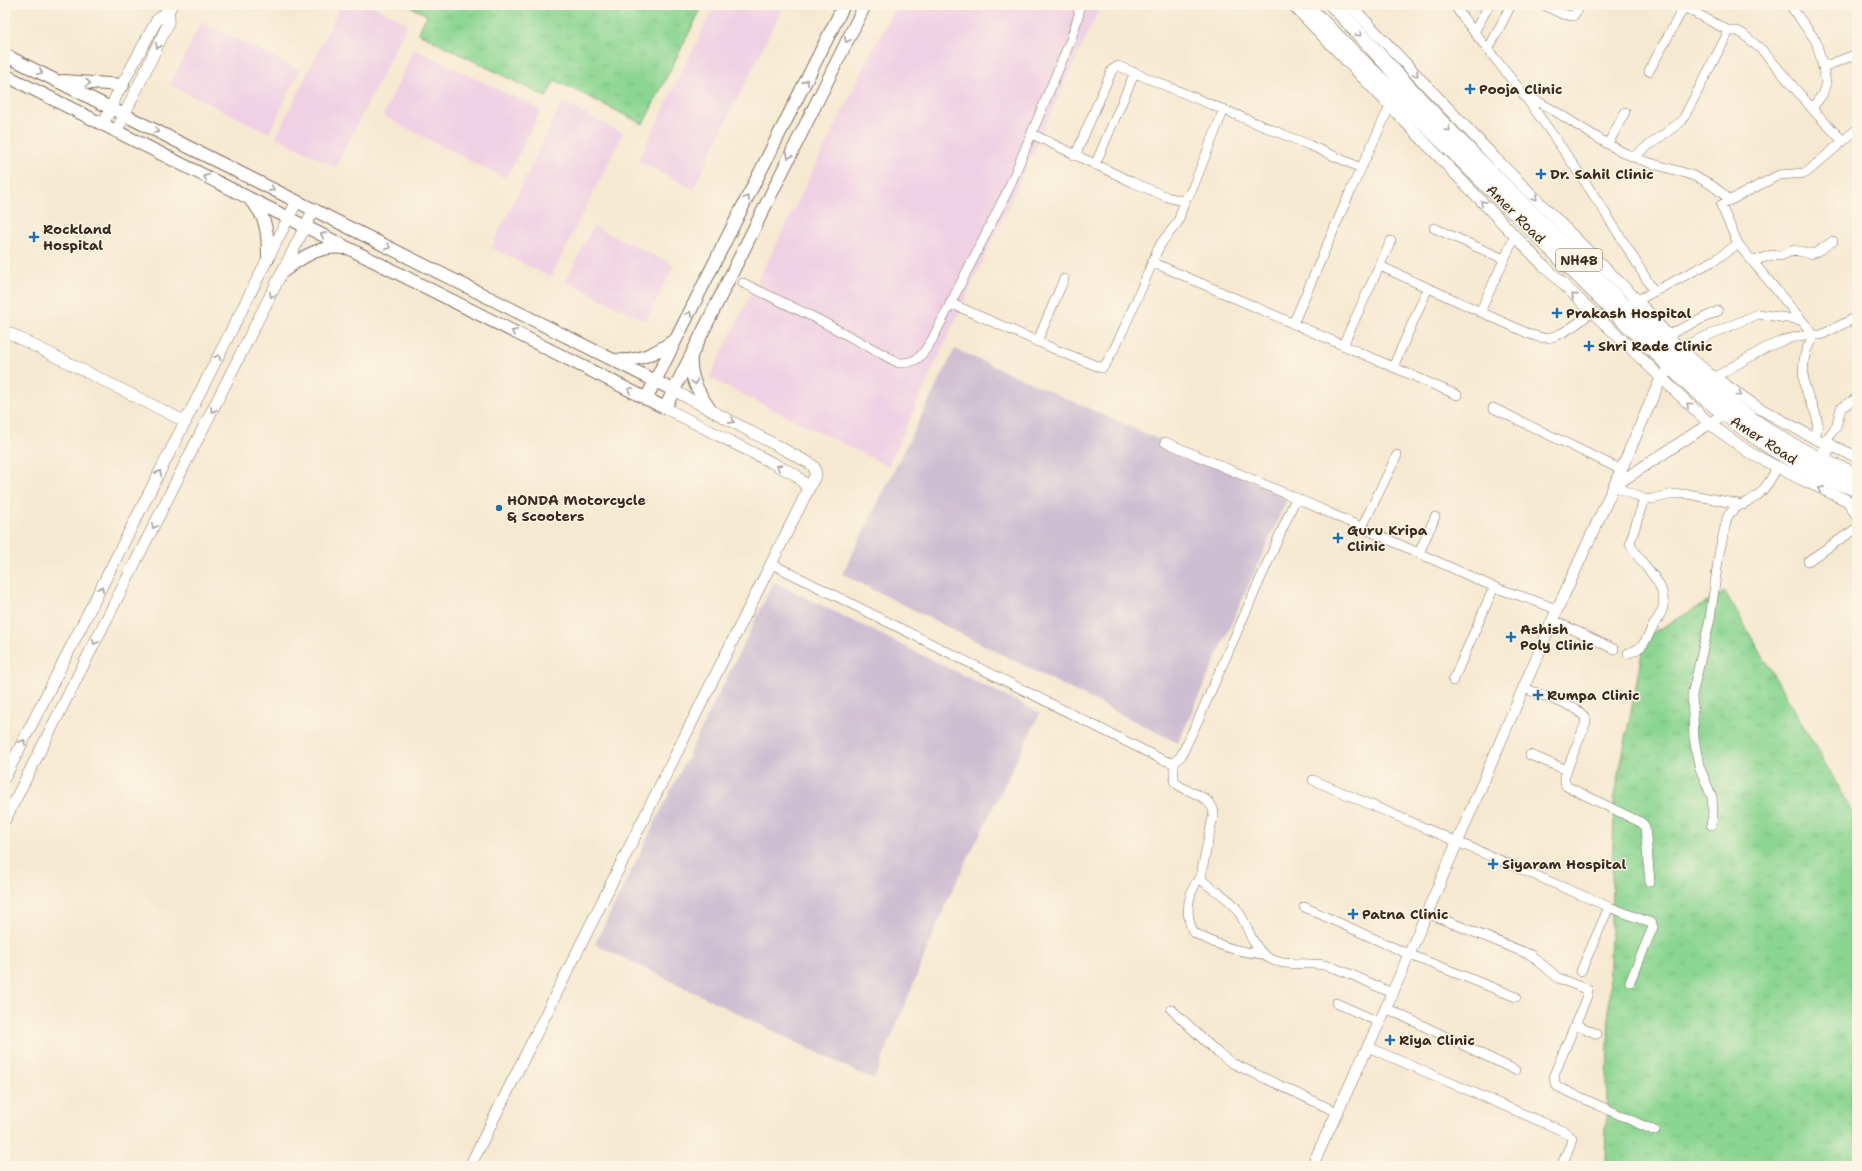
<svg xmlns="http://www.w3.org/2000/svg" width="1862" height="1171" viewBox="0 0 1862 1171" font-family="'Shantell Sans',sans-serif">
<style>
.built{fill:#f0d0e4}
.industrial{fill:#cebed1}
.grass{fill:url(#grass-tufts);stroke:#638058}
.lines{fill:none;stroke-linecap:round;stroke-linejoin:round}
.minor-casing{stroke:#7c6d5d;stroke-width:10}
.tertiary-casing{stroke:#7c6d5d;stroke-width:12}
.secondary-casing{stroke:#7c6d5d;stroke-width:14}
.trunk-casing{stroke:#7c6d5d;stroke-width:16}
.minor{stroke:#fff;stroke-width:9}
.tertiary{stroke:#fff;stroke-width:11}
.secondary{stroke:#fff;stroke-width:12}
.trunk{stroke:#fff;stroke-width:15}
.oneway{stroke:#a79f9a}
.poi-dot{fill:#1f6fb2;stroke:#fcf5e5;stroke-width:1.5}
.labels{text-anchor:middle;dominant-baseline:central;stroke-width:3;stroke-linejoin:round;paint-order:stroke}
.shield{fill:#fcf5e5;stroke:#75675a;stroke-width:1}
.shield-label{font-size:13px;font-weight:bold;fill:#3b2a1e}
.poi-label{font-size:14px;font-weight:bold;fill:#3b2a1e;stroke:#fcf5e5;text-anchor:start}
.street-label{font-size:14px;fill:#3b2a1e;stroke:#fcf5e5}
</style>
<defs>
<pattern id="grass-tufts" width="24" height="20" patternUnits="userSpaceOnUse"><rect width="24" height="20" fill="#8bd592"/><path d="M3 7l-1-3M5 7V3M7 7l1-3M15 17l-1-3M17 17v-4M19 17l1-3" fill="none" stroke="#79b77d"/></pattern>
</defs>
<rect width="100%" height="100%" fill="#fcf5e5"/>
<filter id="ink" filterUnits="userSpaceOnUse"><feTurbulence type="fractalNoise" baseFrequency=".025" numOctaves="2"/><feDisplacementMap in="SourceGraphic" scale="8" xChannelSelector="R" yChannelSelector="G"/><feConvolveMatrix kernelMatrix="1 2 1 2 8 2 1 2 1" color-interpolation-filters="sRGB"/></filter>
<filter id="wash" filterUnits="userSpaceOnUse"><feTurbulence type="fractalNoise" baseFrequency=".012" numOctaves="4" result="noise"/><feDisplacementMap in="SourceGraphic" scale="16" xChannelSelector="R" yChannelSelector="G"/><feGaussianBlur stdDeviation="0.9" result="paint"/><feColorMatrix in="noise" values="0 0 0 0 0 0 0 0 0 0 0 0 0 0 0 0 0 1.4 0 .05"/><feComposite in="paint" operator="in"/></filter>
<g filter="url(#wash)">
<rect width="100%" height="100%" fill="#f6e9d1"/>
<path class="built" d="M341 5H371L408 23 336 167 276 137Z
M715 5H784L693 189 638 161Z
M896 5H1101L888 466 709 378Z
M201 22 300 70 269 133 170 85Z
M414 49 541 110 506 179 383 116Z
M562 102 623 133 551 277 491 248Z
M593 226 674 265 646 321 566 281Z"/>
<path class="industrial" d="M955 349 1288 497 1178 743 842 574Z
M774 582 1040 713 948 899 874 1080 595 944Z"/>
<path class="grass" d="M407 5H703L643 124 555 80 546 97 418 33 427 15Z
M1725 592 1857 818V1166H1605L1614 801 1645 637Z"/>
</g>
<g filter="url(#ink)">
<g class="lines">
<g class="minor-casing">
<path id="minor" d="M1454 5C1476 36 1500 64 1523 94 1570 157 1613 223 1653 290
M1544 5 1562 14 1573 16 1581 5
M1790 5 1816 41 1823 67 1826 83 1822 95 1812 108
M1729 31H1737L1743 34 1763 51 1815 112 1843 141
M1474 32 1489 5
M1488 50 1511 5
M1823 67 1857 54
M1649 71 1685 5
M1523 94C1561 111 1593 139 1631 156 1653 166 1679 169 1701 179 1712 184 1721 192 1730 200
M1032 134 1132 182 1167 197 1182 201 1189 195 1193 187 1224 109
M1608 144 1625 112
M1075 156 1112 70 1118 66 1309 145 1361 168
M1633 157 1682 121 1729 31 1684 7
M1095 165 1135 72
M1434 228 1504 259
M1751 260H1757L1772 255 1781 256 1794 250 1811 254 1817 252 1833 241
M1152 262 1457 395
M1380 266 1527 333C1533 335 1541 339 1548 338 1565 334 1579 323 1591 312
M743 283 819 320 899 363C919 363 923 354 933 338L1008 190 1071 39 1079 14 1078 5
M950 303 1059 351 1102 368C1112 361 1150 268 1157 251L1162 242 1178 222 1185 199
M1632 303 1715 260 1738 244
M1480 312 1515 236
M1293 324 1350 192 1390 106
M1668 335 1718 311
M1037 342 1064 279
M1343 345 1391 241
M1679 348 1758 314 1801 320
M1393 367 1428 288
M1715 377 1767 347 1784 340 1804 335H1821L1857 317
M1493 408 1622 470
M1814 438C1825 417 1807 403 1804 382 1803 372 1803 361 1806 351 1808 344 1813 341 1813 334L1738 244 1721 205 1779 175 1806 173 1857 129
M1165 442 1296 498 1494 587C1515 595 1537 600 1557 610
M1824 442 1836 427 1841 408 1857 398
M1614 486 1644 499H1652L1673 494H1688L1743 505
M1847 501 1857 517
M1362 527 1397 455
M1419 553 1435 517
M1808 561 1857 528
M772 564 1163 760 1174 763 1181 756 1199 718 1296 498
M1553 620 1614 649
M1628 653C1643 649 1645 642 1652 628 1655 622 1662 614 1663 607 1667 579 1639 566 1630 543L1644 499
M1453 681 1494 587
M1524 688 1575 708 1585 717 1586 722 1564 777 1566 786 1642 823 1645 827 1650 882
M1530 755 1567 770
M1174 763V781L1177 784C1190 794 1210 795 1214 812L1202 870V880C1213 891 1228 896 1237 909 1247 923 1250 942 1263 954 1281 970 1307 960 1328 966 1347 971 1373 985 1392 993
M1313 780 1609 907 1651 923 1653 927 1630 982
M1711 825 1713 813 1712 797 1699 766 1694 738 1692 695 1710 619 1719 554 1727 518C1731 507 1747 503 1757 496 1766 488 1772 478 1777 467
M1201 875C1188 893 1184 911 1193 932 1215 945 1237 952 1263 954
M1304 907 1408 954 1516 997
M1427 913 1531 955 1558 978 1588 990 1587 996 1554 1075 1555 1083 1558 1087 1655 1131
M1581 971 1609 907
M1336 1003 1379 1022
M1386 1008 1515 1070
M1171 1009 1218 1053 1232 1063 1337 1112
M1575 1024 1597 1034
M1368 1047 1565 1132 1572 1138 1570 1146 1561 1166"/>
</g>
<g class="tertiary-casing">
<path id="tertiary" d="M1293 5 1541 263 1711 425 1750 453 1803 480 1857 505
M1350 5 1495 158 1637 300 1679 348 1708 373 1757 407 1814 438 1857 457
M103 125 117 94 157 20 169 10 172 5
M116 132 168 24 169 10
M5 331 186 422
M665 408 796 475 803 482 808 491
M1614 486 1661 378 1665 374
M5 777 297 201
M5 820 314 209
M470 1166 816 474 814 467 811 464 673 390
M1312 1166 1386 1008 1557 610 1614 486 1724 414"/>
</g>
<g class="secondary-casing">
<path id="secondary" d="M5 55 673 390
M5 75 665 408 865 5
M63 81 123 85
M251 201C268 216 268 239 268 259
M284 271C302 257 320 245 344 248
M691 356C689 376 698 392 709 408
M616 360C638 362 656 353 673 341
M646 399 844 5"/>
</g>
<g class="trunk-casing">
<path id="trunk" d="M1305 5 1681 377C1734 423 1789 467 1857 489
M1333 5C1368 43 1403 82 1439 120 1483 166 1528 209 1573 254 1658 339 1739 434 1857 475
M1821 461 1829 445"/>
</g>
<use href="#minor" class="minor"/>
<use href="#tertiary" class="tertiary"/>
<use href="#secondary" class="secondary"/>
<use href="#trunk" class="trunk"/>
</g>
<defs><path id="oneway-chevron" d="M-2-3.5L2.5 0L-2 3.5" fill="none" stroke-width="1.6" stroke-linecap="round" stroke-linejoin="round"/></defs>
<g class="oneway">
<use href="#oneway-chevron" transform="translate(1359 34) rotate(47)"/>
<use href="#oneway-chevron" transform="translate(847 40) rotate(117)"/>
<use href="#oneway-chevron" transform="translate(158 46) rotate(116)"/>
<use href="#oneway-chevron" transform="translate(40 72) rotate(27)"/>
<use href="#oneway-chevron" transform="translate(1416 74) rotate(47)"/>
<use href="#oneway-chevron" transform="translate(806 82) rotate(-63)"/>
<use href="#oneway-chevron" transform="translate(88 83) rotate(5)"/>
<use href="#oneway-chevron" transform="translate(1448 129) rotate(45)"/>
<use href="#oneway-chevron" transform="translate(156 131) rotate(27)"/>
<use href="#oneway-chevron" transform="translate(789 156) rotate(117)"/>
<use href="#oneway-chevron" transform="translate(206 177) rotate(-153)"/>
<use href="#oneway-chevron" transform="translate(272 189) rotate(26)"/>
<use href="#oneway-chevron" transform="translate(747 198) rotate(-63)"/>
<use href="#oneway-chevron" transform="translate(1535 198) rotate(45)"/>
<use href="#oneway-chevron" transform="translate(1483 203) rotate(-134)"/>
<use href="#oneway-chevron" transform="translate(323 235) rotate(-153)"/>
<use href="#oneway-chevron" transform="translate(388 247) rotate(27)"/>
<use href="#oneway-chevron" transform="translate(272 295) rotate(117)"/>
<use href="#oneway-chevron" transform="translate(1574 296) rotate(-136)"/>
<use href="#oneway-chevron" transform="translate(689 314) rotate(-63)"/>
<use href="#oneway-chevron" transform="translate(514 332) rotate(-153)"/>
<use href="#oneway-chevron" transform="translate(218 357) rotate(-63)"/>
<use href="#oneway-chevron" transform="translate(695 382) rotate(71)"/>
<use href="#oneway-chevron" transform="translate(630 390) rotate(-153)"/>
<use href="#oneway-chevron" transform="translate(1739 394) rotate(35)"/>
<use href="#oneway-chevron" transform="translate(1689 405) rotate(-137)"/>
<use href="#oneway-chevron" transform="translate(213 410) rotate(117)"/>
<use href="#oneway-chevron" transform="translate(732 421) rotate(28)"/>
<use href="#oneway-chevron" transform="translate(779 467) rotate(-153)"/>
<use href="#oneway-chevron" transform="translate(159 473) rotate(-63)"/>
<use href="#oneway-chevron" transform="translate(1821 489) rotate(-155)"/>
<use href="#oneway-chevron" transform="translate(154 526) rotate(117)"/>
<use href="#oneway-chevron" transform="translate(101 589) rotate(-63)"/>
<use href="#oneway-chevron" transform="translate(95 642) rotate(117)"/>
<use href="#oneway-chevron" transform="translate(23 742) rotate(-63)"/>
</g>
</g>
<g class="poi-dot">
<path d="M1468 83h4v4h4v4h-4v4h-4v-4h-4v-4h4z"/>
<path d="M1539 168h4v4h4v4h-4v4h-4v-4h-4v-4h4z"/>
<path d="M32 231h4v4h4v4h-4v4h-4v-4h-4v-4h4z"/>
<path d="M1555 307h4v4h4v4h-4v4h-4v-4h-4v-4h4z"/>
<path d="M1587 340h4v4h4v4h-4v4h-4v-4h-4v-4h4z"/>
<circle cx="499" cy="508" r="4"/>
<path d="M1336 532h4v4h4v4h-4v4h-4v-4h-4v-4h4z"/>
<path d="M1509 631h4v4h4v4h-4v4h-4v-4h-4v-4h4z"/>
<path d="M1536 689h4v4h4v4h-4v4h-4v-4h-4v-4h4z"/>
<path d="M1491 858h4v4h4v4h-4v4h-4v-4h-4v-4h4z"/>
<path d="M1351 908h4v4h4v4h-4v4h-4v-4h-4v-4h4z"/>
<path d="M1388 1034h4v4h4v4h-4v4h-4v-4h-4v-4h4z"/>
</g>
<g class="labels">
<rect class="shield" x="1556" y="249" width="46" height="22" rx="3"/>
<g class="shield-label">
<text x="1579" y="260">NH48</text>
</g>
<g class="poi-label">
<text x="1479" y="89">Pooja Clinic</text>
<text x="1550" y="174">Dr. Sahil Clinic</text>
<text x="43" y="229">Rockland<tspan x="43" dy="16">Hospital</tspan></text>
<text x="1566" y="313">Prakash Hospital</text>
<text x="1598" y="346">Shri Rade Clinic</text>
<text x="507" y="500">HONDA Motorcycle<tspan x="507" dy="16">&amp; Scooters</tspan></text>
<text x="1347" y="530">Guru Kripa<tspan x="1347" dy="16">Clinic</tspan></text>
<text x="1520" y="629">Ashish<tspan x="1520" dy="16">Poly Clinic</tspan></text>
<text x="1547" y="695">Rumpa Clinic</text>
<text x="1502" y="864">Siyaram Hospital</text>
<text x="1362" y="914">Patna Clinic</text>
<text x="1399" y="1040">Riya Clinic</text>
</g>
<g class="street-label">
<text transform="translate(1516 214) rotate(45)">Amer Road</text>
<text transform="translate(1764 440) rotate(33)">Amer Road</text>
</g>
</g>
<rect width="1862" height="1171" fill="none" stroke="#fcf5e5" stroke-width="20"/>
</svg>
